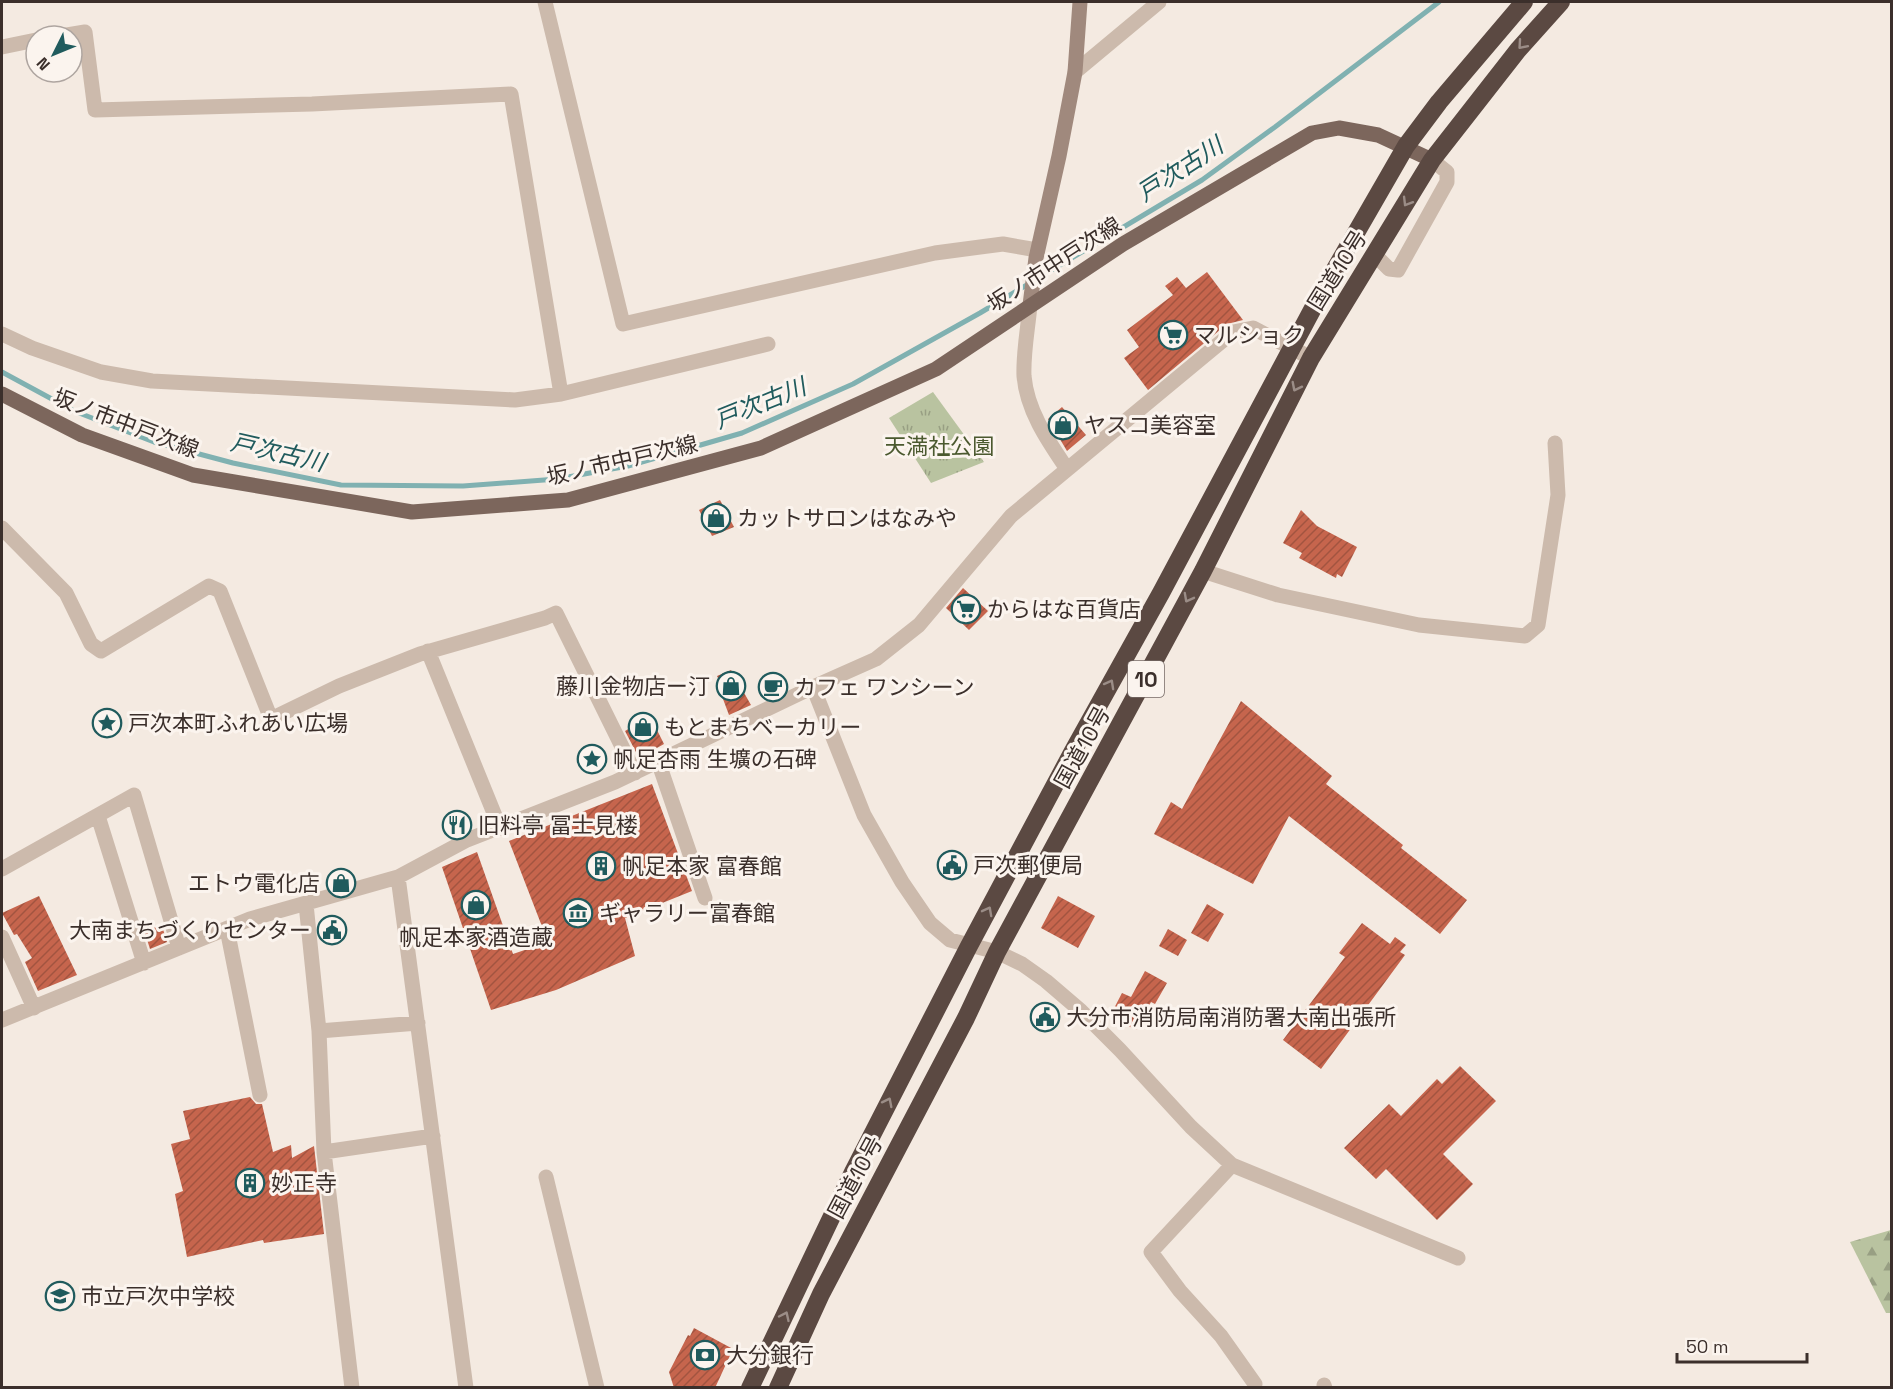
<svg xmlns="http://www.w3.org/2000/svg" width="1893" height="1389" viewBox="0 0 1893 1389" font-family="'Space Grotesk','Noto Sans JP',sans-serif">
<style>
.grass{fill:url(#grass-tufts)}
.forest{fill:url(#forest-firs)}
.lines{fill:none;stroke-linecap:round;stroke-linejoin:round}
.stream{stroke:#80b1b1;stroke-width:5}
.building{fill:url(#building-hatch)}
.street{stroke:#ccbaac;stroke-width:15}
.secondary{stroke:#a0897d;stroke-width:15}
.primary{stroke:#7c665c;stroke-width:15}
.highway{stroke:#5b4942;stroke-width:18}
.oneway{stroke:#9b8d87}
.labels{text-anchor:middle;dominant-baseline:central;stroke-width:6;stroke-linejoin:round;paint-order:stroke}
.shield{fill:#fbf4ee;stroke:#756a66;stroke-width:1.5}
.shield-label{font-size:21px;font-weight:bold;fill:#3b2f2b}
.street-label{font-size:22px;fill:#3b2f2b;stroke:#fbf4ee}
.poi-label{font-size:22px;fill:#3b2f2b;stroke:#fbf4ee;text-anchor:start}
.park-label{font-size:22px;fill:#4b592f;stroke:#fbf4ee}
.water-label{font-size:24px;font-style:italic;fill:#205b5d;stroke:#fbf4ee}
</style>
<defs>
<pattern id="grass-tufts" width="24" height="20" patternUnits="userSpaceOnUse" patternTransform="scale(1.5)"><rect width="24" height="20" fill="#b9c3a0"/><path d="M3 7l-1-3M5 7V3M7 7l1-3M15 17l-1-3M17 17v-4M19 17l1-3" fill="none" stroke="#989f83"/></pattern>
<pattern id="forest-firs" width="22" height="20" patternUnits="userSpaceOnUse" patternTransform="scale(1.5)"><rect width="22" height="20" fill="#b9c3a0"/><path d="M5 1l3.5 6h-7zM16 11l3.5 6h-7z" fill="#989f83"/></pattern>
<pattern id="building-hatch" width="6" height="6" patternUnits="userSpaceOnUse" patternTransform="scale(1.5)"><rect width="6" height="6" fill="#c6654d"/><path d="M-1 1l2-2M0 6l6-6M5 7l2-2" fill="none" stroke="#a25440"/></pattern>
</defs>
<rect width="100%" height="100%" fill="#f4eae1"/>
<path class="grass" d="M933 392 984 462 931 483 889 418Z"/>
<path class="forest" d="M1891 1230V1313H1886L1850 1242Z"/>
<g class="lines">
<path class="stream" d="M2 372 74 411 154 442 233 463 341 485 463 486 557 479 628 466 742 433 853 384 980 313 1202 180 1275 127 1439 2"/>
</g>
<path class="building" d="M1207 272 1243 320 1227 324 1148 390 1124 358 1139 347 1127 330 1173 295 1165 286 1177 277 1186 288Z
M1062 407 1086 435 1067 451 1048 419Z
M720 500 734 527 712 536 699 510Z
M1301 510 1317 526 1357 547 1342 577 1337 574 1336 578 1299 558 1302 553 1283 543Z
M963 588 988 611 969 630 946 608Z
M731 670 751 705 729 715 723 699 727 696 717 676Z
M1241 701 1332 776 1326 784 1403 845 1401 848 1467 900 1440 934 1289 816 1253 884 1154 834 1171 802 1182 809Z
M650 716 664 744 639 758 625 731Z
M652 784 692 891 625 918 635 956 556 990 491 1010 442 867 477 852 513 954 548 942 509 841Z
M39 896 77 975 38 991 25 962 32 958 17 934 14 935 2 913Z
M1058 896 1095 916 1078 948 1041 928Z
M1207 904 1224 914 1208 942 1191 933Z
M1362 923 1390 944 1395 937 1406 945 1400 952 1405 955 1321 1069 1283 1040 1345 957 1339 953Z
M162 926 167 942 150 949 144 930Z
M1168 929 1187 940 1178 956 1159 946Z
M1145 971 1167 983 1155 1004 1151 1002 1136 1030 1110 1016 1122 993 1131 997Z
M1460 1066 1496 1101 1443 1154 1473 1184 1437 1220 1386 1169 1376 1179 1344 1148 1389 1104 1401 1116 1437 1079 1442 1084Z
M250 1097 256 1104H262L273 1152 291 1145 292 1158 314 1146 324 1234 264 1243 263 1240 187 1257 175 1194 183 1191 171 1144 190 1139 183 1111Z
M694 1328 733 1349 715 1388H674L669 1372 688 1335 690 1336Z"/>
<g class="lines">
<path class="street" d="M545 2 623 324 935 253 1003 244 1037 250
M61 36 85 32 95 110 312 104 511 94 561 394
M2 47 36 40
M1075 72 1159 2
M1375 255 1389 269 1398 270 1447 182V172L1432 160
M1030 305C1028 328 1023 353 1024 376 1027 411 1048 441 1067 469
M2 334 32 348 101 372 152 381 515 400 561 394 768 344
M2 528 66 593 91 644 101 651 209 586 220 591 271 719 339 686 420 654 545 618 556 613 635 773
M1203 571 1278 595 1419 625 1525 636 1538 625 1558 495 1555 443
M428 651 500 828
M813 687 864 815 902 882 930 923 950 940 997 952 1022 964 1046 981 1081 1011 1120 1050 1191 1127 1232 1165 1458 1258
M658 761 705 898
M98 816 144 963
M2 869 134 795 179 948
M398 877 466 1388
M306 904 319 1031 324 1152 352 1388
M227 929 260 1095
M2 937 34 1008
M2 1020 250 919 398 877 467 840 615 782 813 687 876 659 919 625 1011 516 1233 332 1253 328 1311 358
M319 1031 418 1023
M324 1152 433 1136
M1232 1165 1151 1252 1180 1291 1221 1336 1255 1384
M546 1177 597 1388
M1324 1385 1325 1388"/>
<path class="secondary" d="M1030 305 1036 258 1059 156 1075 72 1080 2"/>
<path class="primary" d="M2 394 82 435 193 475 412 512 568 500 761 448 936 369 1123 244 1312 133 1339 128 1378 135 1432 160"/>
<path class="highway" d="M750 1388 853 1172 969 946 1073 751 1161 593 1319 297 1406 146 1439 102 1524 2
M778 1388 821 1294 966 1018 997 952 1203 571 1311 358 1432 160 1518 50 1561 2"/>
</g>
<defs><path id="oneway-chevron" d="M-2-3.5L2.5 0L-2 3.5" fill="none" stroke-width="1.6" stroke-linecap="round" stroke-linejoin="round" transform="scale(1.5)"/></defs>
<g class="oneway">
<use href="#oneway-chevron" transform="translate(1522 45) rotate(131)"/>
<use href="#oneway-chevron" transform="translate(1407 202) rotate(121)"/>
<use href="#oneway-chevron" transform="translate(1296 387) rotate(117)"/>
<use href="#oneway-chevron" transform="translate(1188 598) rotate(118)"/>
<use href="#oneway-chevron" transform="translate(1110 684) rotate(-61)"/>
<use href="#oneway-chevron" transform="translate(988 911) rotate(-62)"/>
<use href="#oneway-chevron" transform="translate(888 1102) rotate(-63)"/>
<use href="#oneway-chevron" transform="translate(785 1316) rotate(-65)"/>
</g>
<defs>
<g id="supermarket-ring" transform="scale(1.5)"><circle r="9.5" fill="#fbf4ee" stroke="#205b5d" stroke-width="1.5"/><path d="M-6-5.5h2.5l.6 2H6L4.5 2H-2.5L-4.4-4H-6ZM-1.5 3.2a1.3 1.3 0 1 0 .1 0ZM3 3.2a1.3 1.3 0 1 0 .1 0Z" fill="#205b5d"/></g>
<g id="shop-ring" transform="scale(1.5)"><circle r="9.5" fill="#fbf4ee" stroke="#205b5d" stroke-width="1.5"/><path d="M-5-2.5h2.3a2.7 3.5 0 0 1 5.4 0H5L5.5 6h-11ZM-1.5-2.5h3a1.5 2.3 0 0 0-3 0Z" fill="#205b5d"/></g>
<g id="cafe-ring" transform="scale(1.5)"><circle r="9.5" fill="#fbf4ee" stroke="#205b5d" stroke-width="1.5"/><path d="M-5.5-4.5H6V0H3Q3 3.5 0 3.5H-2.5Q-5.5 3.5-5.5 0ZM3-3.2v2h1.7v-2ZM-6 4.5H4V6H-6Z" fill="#205b5d"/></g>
<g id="sight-ring" transform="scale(1.5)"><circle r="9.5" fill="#fbf4ee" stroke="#205b5d" stroke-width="1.5"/><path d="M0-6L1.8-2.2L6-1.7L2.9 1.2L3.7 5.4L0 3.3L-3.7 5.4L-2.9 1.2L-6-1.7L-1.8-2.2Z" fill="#205b5d"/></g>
<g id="restaurant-ring" transform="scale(1.5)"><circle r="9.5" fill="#fbf4ee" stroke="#205b5d" stroke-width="1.5"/><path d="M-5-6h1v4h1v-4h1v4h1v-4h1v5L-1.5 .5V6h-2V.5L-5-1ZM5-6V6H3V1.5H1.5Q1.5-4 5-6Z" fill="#205b5d"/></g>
<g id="civic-ring" transform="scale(1.5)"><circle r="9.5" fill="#fbf4ee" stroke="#205b5d" stroke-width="1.5"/><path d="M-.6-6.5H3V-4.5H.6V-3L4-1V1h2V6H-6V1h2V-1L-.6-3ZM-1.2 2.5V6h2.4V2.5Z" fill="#205b5d"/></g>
<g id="building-ring" transform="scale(1.5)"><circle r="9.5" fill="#fbf4ee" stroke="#205b5d" stroke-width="1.5"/><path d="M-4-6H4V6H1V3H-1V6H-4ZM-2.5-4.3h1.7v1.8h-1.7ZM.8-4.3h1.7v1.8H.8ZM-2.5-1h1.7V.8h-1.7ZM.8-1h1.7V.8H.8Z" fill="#205b5d"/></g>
<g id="museum-ring" transform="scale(1.5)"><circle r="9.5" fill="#fbf4ee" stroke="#205b5d" stroke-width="1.5"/><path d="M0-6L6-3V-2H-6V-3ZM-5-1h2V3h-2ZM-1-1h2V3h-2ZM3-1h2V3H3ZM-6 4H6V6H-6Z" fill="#205b5d"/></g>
<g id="school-ring" transform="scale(1.5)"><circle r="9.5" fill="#fbf4ee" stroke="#205b5d" stroke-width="1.5"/><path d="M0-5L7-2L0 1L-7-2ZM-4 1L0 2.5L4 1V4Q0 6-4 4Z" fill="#205b5d"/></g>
<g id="bank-ring" transform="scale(1.5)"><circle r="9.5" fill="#fbf4ee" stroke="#205b5d" stroke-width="1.5"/><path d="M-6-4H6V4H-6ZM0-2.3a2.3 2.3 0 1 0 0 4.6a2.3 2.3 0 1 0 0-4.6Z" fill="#205b5d"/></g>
</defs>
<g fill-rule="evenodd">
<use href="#supermarket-ring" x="1173" y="335"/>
<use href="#shop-ring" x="1063" y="425"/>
<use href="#shop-ring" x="716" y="518"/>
<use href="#supermarket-ring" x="966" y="609"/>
<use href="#shop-ring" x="731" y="686"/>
<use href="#cafe-ring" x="773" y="687"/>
<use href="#sight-ring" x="107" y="723"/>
<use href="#shop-ring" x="643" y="727"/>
<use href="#sight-ring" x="592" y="759"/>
<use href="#restaurant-ring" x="457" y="825"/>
<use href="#civic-ring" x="952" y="865"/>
<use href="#building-ring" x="601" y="866"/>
<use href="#shop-ring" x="341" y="883"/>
<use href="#shop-ring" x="476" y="905"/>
<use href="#museum-ring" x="578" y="913"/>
<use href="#civic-ring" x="332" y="930"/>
<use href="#civic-ring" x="1045" y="1017"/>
<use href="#building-ring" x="250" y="1183"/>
<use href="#school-ring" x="60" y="1296"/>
<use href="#bank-ring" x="705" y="1355"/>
</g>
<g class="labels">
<rect class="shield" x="1128" y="661" width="36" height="36" rx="4.5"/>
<g class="shield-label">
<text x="1146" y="679">10</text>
</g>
<g class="street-label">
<text transform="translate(1054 264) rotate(-33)">坂ノ市中戸次線</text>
<text transform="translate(1337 270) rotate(-58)">国道10号</text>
<text transform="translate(126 423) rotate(21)">坂ノ市中戸次線</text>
<text transform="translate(622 460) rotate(-13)">坂ノ市中戸次線</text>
<text transform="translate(1082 747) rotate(-61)">国道10号</text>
<text transform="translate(855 1177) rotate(-62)">国道10号</text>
</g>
<g class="poi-label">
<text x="1194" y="335">マルショク</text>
<text x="1084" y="425">ヤスコ美容室</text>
<text x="737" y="518">カットサロンはなみや</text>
<text x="987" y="609">からはな百貨店</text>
<text x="710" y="686" text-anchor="end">藤川金物店ー汀</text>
<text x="794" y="687">カフェ ワンシーン</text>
<text x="128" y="723">戸次本町ふれあい広場</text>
<text x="664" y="727">もとまちベーカリー</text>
<text x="613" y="759">帆足杏雨 生壙の石碑</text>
<text x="478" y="825">旧料亭 冨士見楼</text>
<text x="973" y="865">戸次郵便局</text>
<text x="622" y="866">帆足本家 富春館</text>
<text x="320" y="883" text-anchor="end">エトウ電化店</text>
<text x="599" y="913">ギャラリー富春館</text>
<text x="311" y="930" text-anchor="end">大南まちづくりセンター</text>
<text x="476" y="937" text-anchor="middle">帆足本家酒造蔵</text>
<text x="1066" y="1017">大分市消防局南消防署大南出張所</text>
<text x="271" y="1183">妙正寺</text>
<text x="81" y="1296">市立戸次中学校</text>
<text x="726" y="1355">大分銀行</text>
</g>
<g class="park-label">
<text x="939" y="446">天満社公園</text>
</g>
<g class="water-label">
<text transform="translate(1180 169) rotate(-33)">戸次古川</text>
<text transform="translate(760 403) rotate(-22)">戸次古川</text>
<text transform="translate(278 452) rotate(13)">戸次古川</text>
</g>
</g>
<rect width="1893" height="1389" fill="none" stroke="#3b2f2b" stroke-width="6"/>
<g transform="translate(54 54) rotate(227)"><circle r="28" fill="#fbf4ee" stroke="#aea5a0" stroke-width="1.5"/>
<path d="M0-4.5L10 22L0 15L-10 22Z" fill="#205b5d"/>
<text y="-9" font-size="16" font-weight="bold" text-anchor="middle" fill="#3b2f2b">N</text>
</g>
<path d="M1677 1353v9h130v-9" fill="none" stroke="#3b2f2b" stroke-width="3"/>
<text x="1686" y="1353" font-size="18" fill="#3b2f2b" stroke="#fbf4ee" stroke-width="4.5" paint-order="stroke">50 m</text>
</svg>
